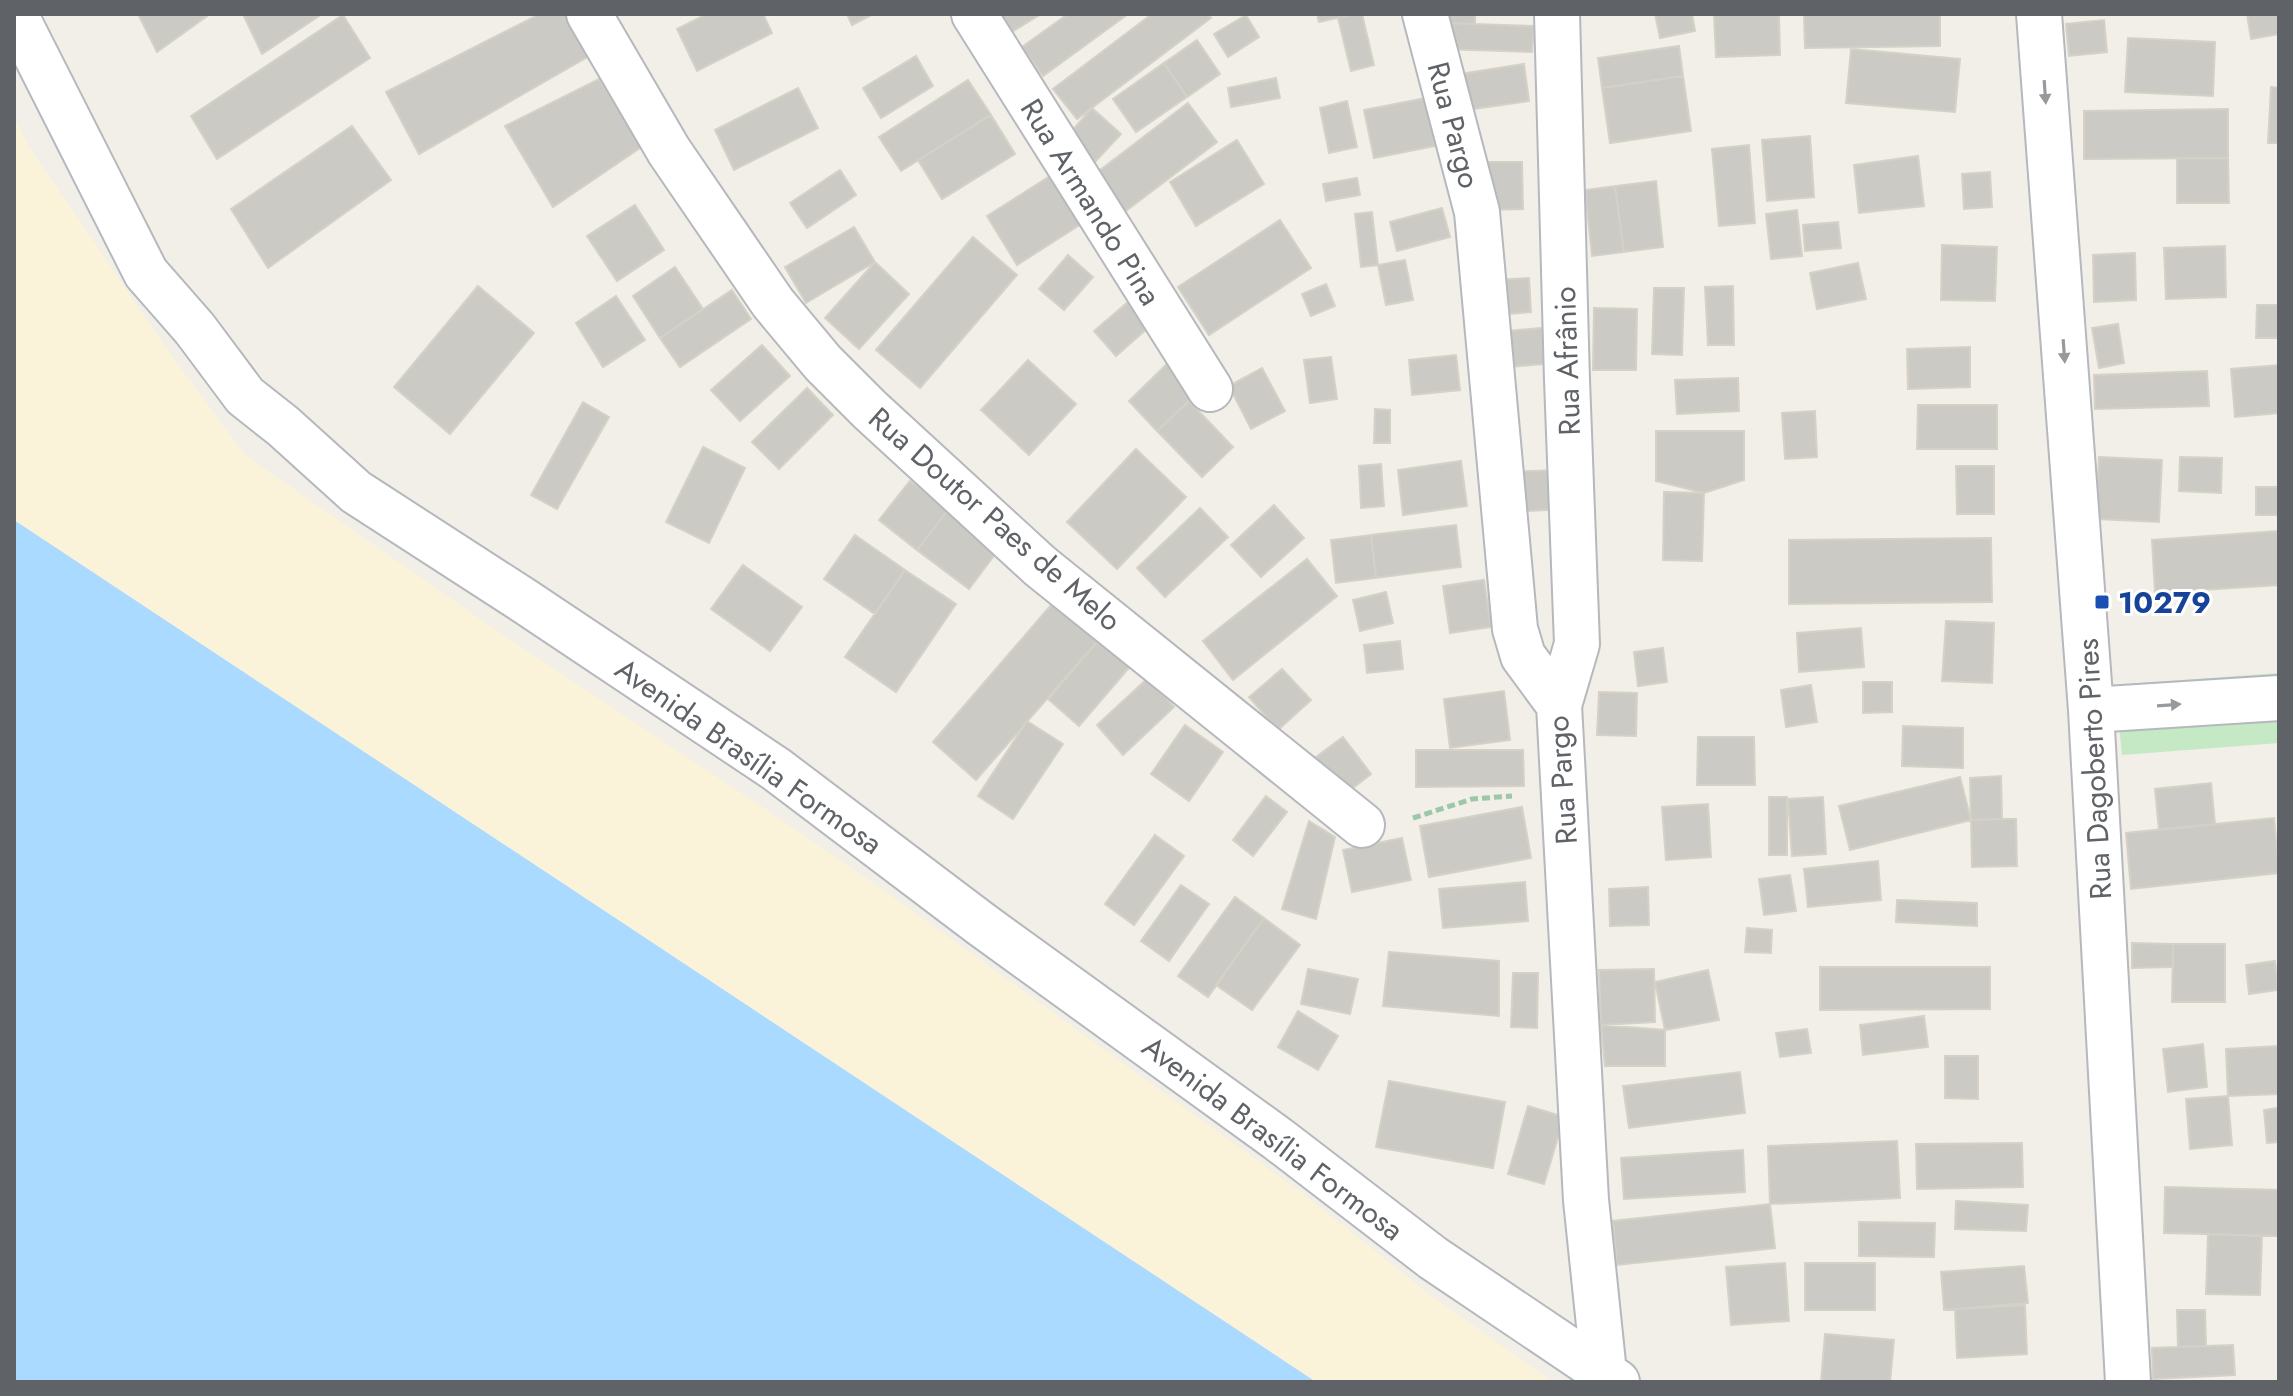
<svg xmlns="http://www.w3.org/2000/svg" width="2293" height="1396" viewBox="0 0 2293 1396" font-family="Jost,sans-serif">
<style>
.green{fill:#c5e8c5}
.sand{fill:#fbf3d9}
.water{fill:#aadaff}
.building{fill:#cccac5;stroke:#d6d1c6;stroke-width:2}
.lines{fill:none;stroke-linecap:round;stroke-linejoin:round}
.street-casing{stroke:#b5b8bc;stroke-width:48}
.path{stroke:#9cc7a9;stroke-width:5;stroke-dasharray:8 4;stroke-linecap:butt}
.street{stroke:#fff;stroke-width:44}
.oneway{fill:#979a9d}
.transit-dot{fill:#1a4fb4;stroke:#fff;stroke-width:3}
.labels{text-anchor:middle;dominant-baseline:central;stroke-width:6;stroke-linejoin:round;paint-order:stroke}
.street-label{font-size:30px;fill:#5f6368;stroke:#fff}
.transit-label{font-size:30px;font-weight:bold;fill:#164399;stroke:#fff;text-anchor:start}
</style>
<rect width="100%" height="100%" fill="#f1efe8"/>
<path class="green" d="M2279 673V743L2122 755 2115 685Z"/>
<path class="sand" d="M14 117 28 145 168 351 245 455 503 635 764 808 896 899 1298 1190 1430 1295 1553 1382H1316L14 520Z"/>
<path class="water" d="M14 520 1316 1382H14Z"/>
<path class="building" d="M138 14H210L157 52Z
M243 14H322L262 54Z
M540 14H566L589 56 419 154 386 92Z
M707 14H763L772 33 697 71 677 29Z
M847 14H873L852 25Z
M991 14H1041L1005 36Z
M1068 14H1128L1043 76 1022 47Z
M1152 14H1207L1211 18 1077 119 1053 89Z
M1317 14H1354L1319 22Z
M1354 14H1362L1374 65 1351 71 1338 18Z
M1443 14H1475V24L1443 23Z
M1655 14H1692L1695 31 1660 38Z
M1714 14H1779L1780 55 1716 57Z
M1804 14H1940V46L1805 48Z
M2247 14H2279V34L2251 39Z
M343 15 370 58 217 159 191 116Z
M1246 15 1259 37 1228 57 1214 34Z
M2104 20 2107 52 2069 56 2066 24Z
M1443 23 1534 26 1532 52 1442 49Z
M2128 38 2215 42 2213 96 2125 92Z
M1197 40 1220 74 1187 97 1164 63Z
M1679 46 1683 76 1602 88 1598 58Z
M1851 49 1960 59 1955 112 1846 103Z
M916 56 933 86 881 118 863 88Z
M1164 63 1187 97 1136 132 1113 99Z
M1524 64 1529 101 1466 110 1460 74Z
M1683 76 1691 131 1610 143 1602 88Z
M1276 78 1280 98 1231 107 1228 88Z
M599 79 643 146 553 207 505 126Z
M968 80 991 115 901 171 879 137Z
M2271 87 2279 88V143H2268Z
M798 88 818 128 734 170 715 130Z
M1426 98 1435 146 1374 158 1364 110Z
M1347 101 1357 147 1329 153 1320 108Z
M1188 103 1217 142 1123 213 1095 174Z
M1092 108 1121 134 1093 164 1065 139Z
M2228 109V158L2084 159V111Z
M991 115 1015 154 942 199 918 160Z
M352 126 391 180 268 268 231 209Z
M1810 136 1814 197 1767 201 1762 140Z
M1237 140 1264 184 1196 226 1170 182Z
M1749 145 1755 223 1719 226 1712 149Z
M1918 156 1924 206 1859 213 1854 165Z
M2177 158H2228L2229 203H2177Z
M1486 162H1522L1523 209 1488 210Z
M840 170 856 195 807 228 790 203Z
M1058 171 1089 219 1017 265 987 216Z
M1990 172 1992 207 1964 209 1962 174Z
M1357 178 1360 195 1326 201 1323 184Z
M1656 181 1663 247 1624 252 1615 186Z
M1615 186 1624 252 1592 256 1585 190Z
M635 205 664 250 617 281 587 236Z
M1442 208 1450 237 1397 251 1390 222Z
M1797 210 1802 256 1771 259 1766 214Z
M1372 212 1378 265 1361 267 1355 214Z
M1280 220 1311 268 1209 335 1178 287Z
M1838 222 1841 248 1805 251 1803 225Z
M854 227 875 262 806 303 785 267Z
M973 237 1017 275 920 388 876 350Z
M1942 245 1997 247 1995 301 1941 300Z
M2225 246 2226 297 2166 299 2164 248Z
M2135 253 2136 300 2094 302 2093 255Z
M1068 255 1093 277 1064 310 1039 289Z
M1405 260 1413 300 1386 305 1378 265Z
M875 262 909 294 859 349 825 318Z
M1858 263 1866 299 1817 309 1810 273Z
M675 267 703 309 660 338 633 296Z
M1529 278 1531 312 1496 315 1494 280Z
M1326 284 1335 306 1311 316 1302 294Z
M478 286 534 333 450 434 394 387Z
M1733 286 1734 345H1708L1705 287Z
M1654 288H1684L1682 355 1652 354Z
M732 290 751 319 680 367 660 338Z
M616 296 645 340 603 367 576 323Z
M1135 296 1156 321 1116 356 1094 331Z
M2257 305H2279V338H2256Z
M1594 308 1637 309 1636 370H1593Z
M2118 324 2124 363 2099 368 2092 328Z
M1551 327 1553 363 1501 368 1498 332Z
M762 345 790 376 740 421 711 390Z
M1970 347V387L1908 389 1907 349Z
M1456 355 1460 390 1412 395 1409 360Z
M1331 357 1337 399 1310 403 1304 360Z
M1028 360 1076 404 1029 455 981 410Z
M1169 362 1199 392 1157 431 1129 401Z
M2279 365V413L2235 417 2231 369Z
M1262 368 1285 411 1251 429 1229 386Z
M2207 371 2209 406 2095 409 2094 375Z
M1738 378 1739 411 1677 414 1675 380Z
M807 388 833 415 779 469 752 442Z
M1189 401 1233 447 1202 477 1157 431Z
M583 402 609 417 557 509 531 495Z
M1918 405H1997V449H1917Z
M1375 409 1390 410V443H1374Z
M1815 411 1817 457 1785 459 1782 413Z
M1656 431H1744V480L1704 493 1656 481Z
M703 447 745 468 709 543 666 522Z
M1136 449 1186 497 1117 569 1067 522Z
M2099 457 2162 460 2159 522 2096 519Z
M2180 457 2222 458 2221 493 2179 491Z
M1461 461 1467 506 1403 515 1398 470Z
M1381 464 1384 506 1361 508 1359 466Z
M1956 466H1994V514H1957Z
M1561 470 1563 509 1509 512 1507 472Z
M910 481 948 510 917 550 879 520Z
M2256 487H2279V515H2256Z
M1664 492 1704 493 1702 561 1663 560Z
M1274 505 1304 538 1261 577 1231 545Z
M1200 508 1228 537 1165 597 1137 568Z
M948 510 999 549 969 589 917 550Z
M1456 525 1461 567 1376 578 1371 535Z
M2278 531 2279 585 2155 593 2152 540Z
M855 535 905 570 875 614 824 579Z
M1371 535 1376 578 1336 583 1331 540Z
M1991 538 1992 602 1789 604V540Z
M1307 559 1337 596 1233 680 1203 641Z
M743 565 802 607 770 651 711 609Z
M905 570 956 604 896 692 845 657Z
M1484 580 1491 627 1450 633 1443 586Z
M1386 592 1393 623 1360 631 1353 600Z
M1058 597 1102 636 976 780 933 742Z
M1946 621 1994 623 1992 683 1942 681Z
M1861 628 1864 667 1799 672 1797 633Z
M1102 636 1133 663 1079 726 1048 699Z
M1400 641 1403 669 1367 673 1364 645Z
M1663 648 1667 682 1638 686 1634 652Z
M1282 669 1311 700 1278 730 1249 697Z
M1148 678 1174 707 1123 755 1097 725Z
M1863 682H1892V712L1863 713Z
M1811 685 1817 722 1786 727 1781 690Z
M1504 691 1510 740 1450 748 1444 699Z
M1599 692 1637 693 1636 736 1597 735Z
M1027 721 1063 744 1013 819 978 796Z
M1185 725 1223 752 1189 801 1151 774Z
M1903 726 1963 728V768L1902 766Z
M1343 737 1371 774 1336 801 1308 763Z
M1698 737H1754L1755 785H1697Z
M1416 750H1523L1524 786 1416 787Z
M2001 776 2002 819 1971 820 1970 778Z
M1960 777 1971 820 1850 850 1839 806Z
M2211 783 2215 824 2159 830 2155 789Z
M1266 796 1287 812 1253 856 1233 840Z
M1769 797H1787V855H1769Z
M1823 797 1826 854 1792 856 1788 799Z
M1708 804 1711 857 1666 860 1662 807Z
M1522 807 1531 858 1429 877 1420 826Z
M2274 818 2279 873 2131 889 2126 833Z
M2002 819H2016L2017 866 1972 867 1971 820Z
M1309 821 1335 837 1316 919 1282 909Z
M1155 835 1184 856 1134 925 1105 904Z
M1402 838 1411 880 1352 892 1343 850Z
M1878 861 1881 900 1808 907 1804 869Z
M1790 875 1796 911 1764 915 1759 879Z
M1525 882 1528 921 1443 928 1439 889Z
M1181 885 1209 904 1169 961 1141 941Z
M1648 887 1649 925 1610 926 1609 889Z
M1235 897 1264 918 1208 997 1178 976Z
M1897 900 1977 903V926L1896 922Z
M1264 918 1300 945 1252 1010 1216 985Z
M1747 928 1772 930 1771 953 1745 952Z
M2132 943 2173 944V967L2132 968Z
M2173 944H2225V1002H2172Z
M1389 952 1499 961V1016L1383 1006Z
M2275 961 2278 990 2249 994 2246 965Z
M1820 967H1990V1009L1820 1010Z
M1308 969 1358 979 1350 1014 1301 1004Z
M1654 969 1655 1022 1601 1025 1599 970Z
M1708 970 1719 1020 1665 1030 1655 982Z
M1513 973H1538L1537 1028 1511 1027Z
M1298 1011 1338 1036 1318 1070 1278 1047Z
M1924 1016 1928 1047 1863 1055 1860 1025Z
M1601 1025 1665 1030V1066H1605Z
M1807 1029 1811 1053 1780 1057 1776 1033Z
M2203 1044 2207 1087 2168 1092 2163 1049Z
M2279 1046V1094L2228 1096 2226 1049Z
M1945 1056H1978V1099L1945 1098Z
M1740 1072 1745 1113 1629 1128 1623 1086Z
M1389 1081 1505 1102 1493 1168 1376 1147Z
M2228 1096 2232 1145 2190 1149 2186 1099Z
M1528 1106 1564 1117 1544 1184 1508 1174Z
M2279 1108V1142L2267 1143 2264 1110Z
M1897 1141 1900 1198 1770 1204 1768 1146Z
M2022 1143 2023 1187 1917 1189 1916 1144Z
M1743 1150 1745 1192 1624 1199 1621 1158Z
M2165 1187 2279 1190V1236L2164 1233Z
M1956 1201 2028 1205 2026 1231 1955 1229Z
M1770 1204 1775 1248 1617 1265 1613 1221Z
M1859 1222 1935 1223 1934 1257 1859 1256Z
M2208 1234 2262 1236 2260 1295 2206 1294Z
M1785 1263 1789 1321 1731 1325 1726 1267Z
M1805 1263H1875V1310H1805Z
M2024 1266 2028 1303 1944 1310 1941 1272Z
M2025 1305 2027 1354 1957 1358 1955 1309Z
M2177 1310H2205L2206 1346 2178 1347Z
M1825 1334 1894 1340 1890 1382H1821Z
M2233 1345 2235 1375 2153 1379 2152 1348Z"/>
<g class="lines">
<g class="street-casing">
<path id="street" d="M15 14 146 273 195 329 245 396 283 426 356 492 523 600 776 769 981 924 1278 1139 1433 1258 1617 1382
M589 14 669 151 773 303 823 363 870 410 1040 566 1362 825
M974 14 1210 389
M1425 14 1477 212 1515 629 1523 656 1559 705 1586 1200 1604 1373
M1557 14 1567 380 1577 644 1559 705
M2039 14 2091 710 2128 1382
M2091 710 2279 698"/>
</g>
<path class="path" d="M1413 818 1472 799 1512 796"/>
<use href="#street" class="street"/>
</g>
<defs><path id="oneway-solid" d="M-6-.8H1V-3.2L6.5 0L1 3.2V.8H-6Z" transform="scale(2)"/></defs>
<g class="oneway">
<use href="#oneway-solid" transform="translate(2045 92) rotate(86)"/>
<use href="#oneway-solid" transform="translate(2064 351) rotate(86)"/>
<use href="#oneway-solid" transform="translate(2169 705) rotate(-4)"/>
</g>
<rect class="transit-dot" x="2094" y="594" width="16" height="16" rx="4"/>
<g class="labels">
<g class="street-label">
<text transform="translate(1454 125) rotate(75)">Rua Pargo</text>
<text transform="translate(1091 202) rotate(58)">Rua Armando Pina</text>
<text transform="translate(1567 361) rotate(-92)">Rua Afrânio</text>
<text transform="translate(995 519) rotate(41)">Rua Doutor Paes de Melo</text>
<text transform="translate(749 756) rotate(35)">Avenida Brasília Formosa</text>
<text transform="translate(2094 769) rotate(-93)">Rua Dagoberto Pires</text>
<text transform="translate(1562 780) rotate(-94)">Rua Pargo</text>
<text transform="translate(1273 1138) rotate(37)">Avenida Brasília Formosa</text>
</g>
<g class="transit-label">
<text x="2118" y="602">10279</text>
</g>
</g>
<rect width="2293" height="1396" fill="none" stroke="#5f6368" stroke-width="32"/>
</svg>
